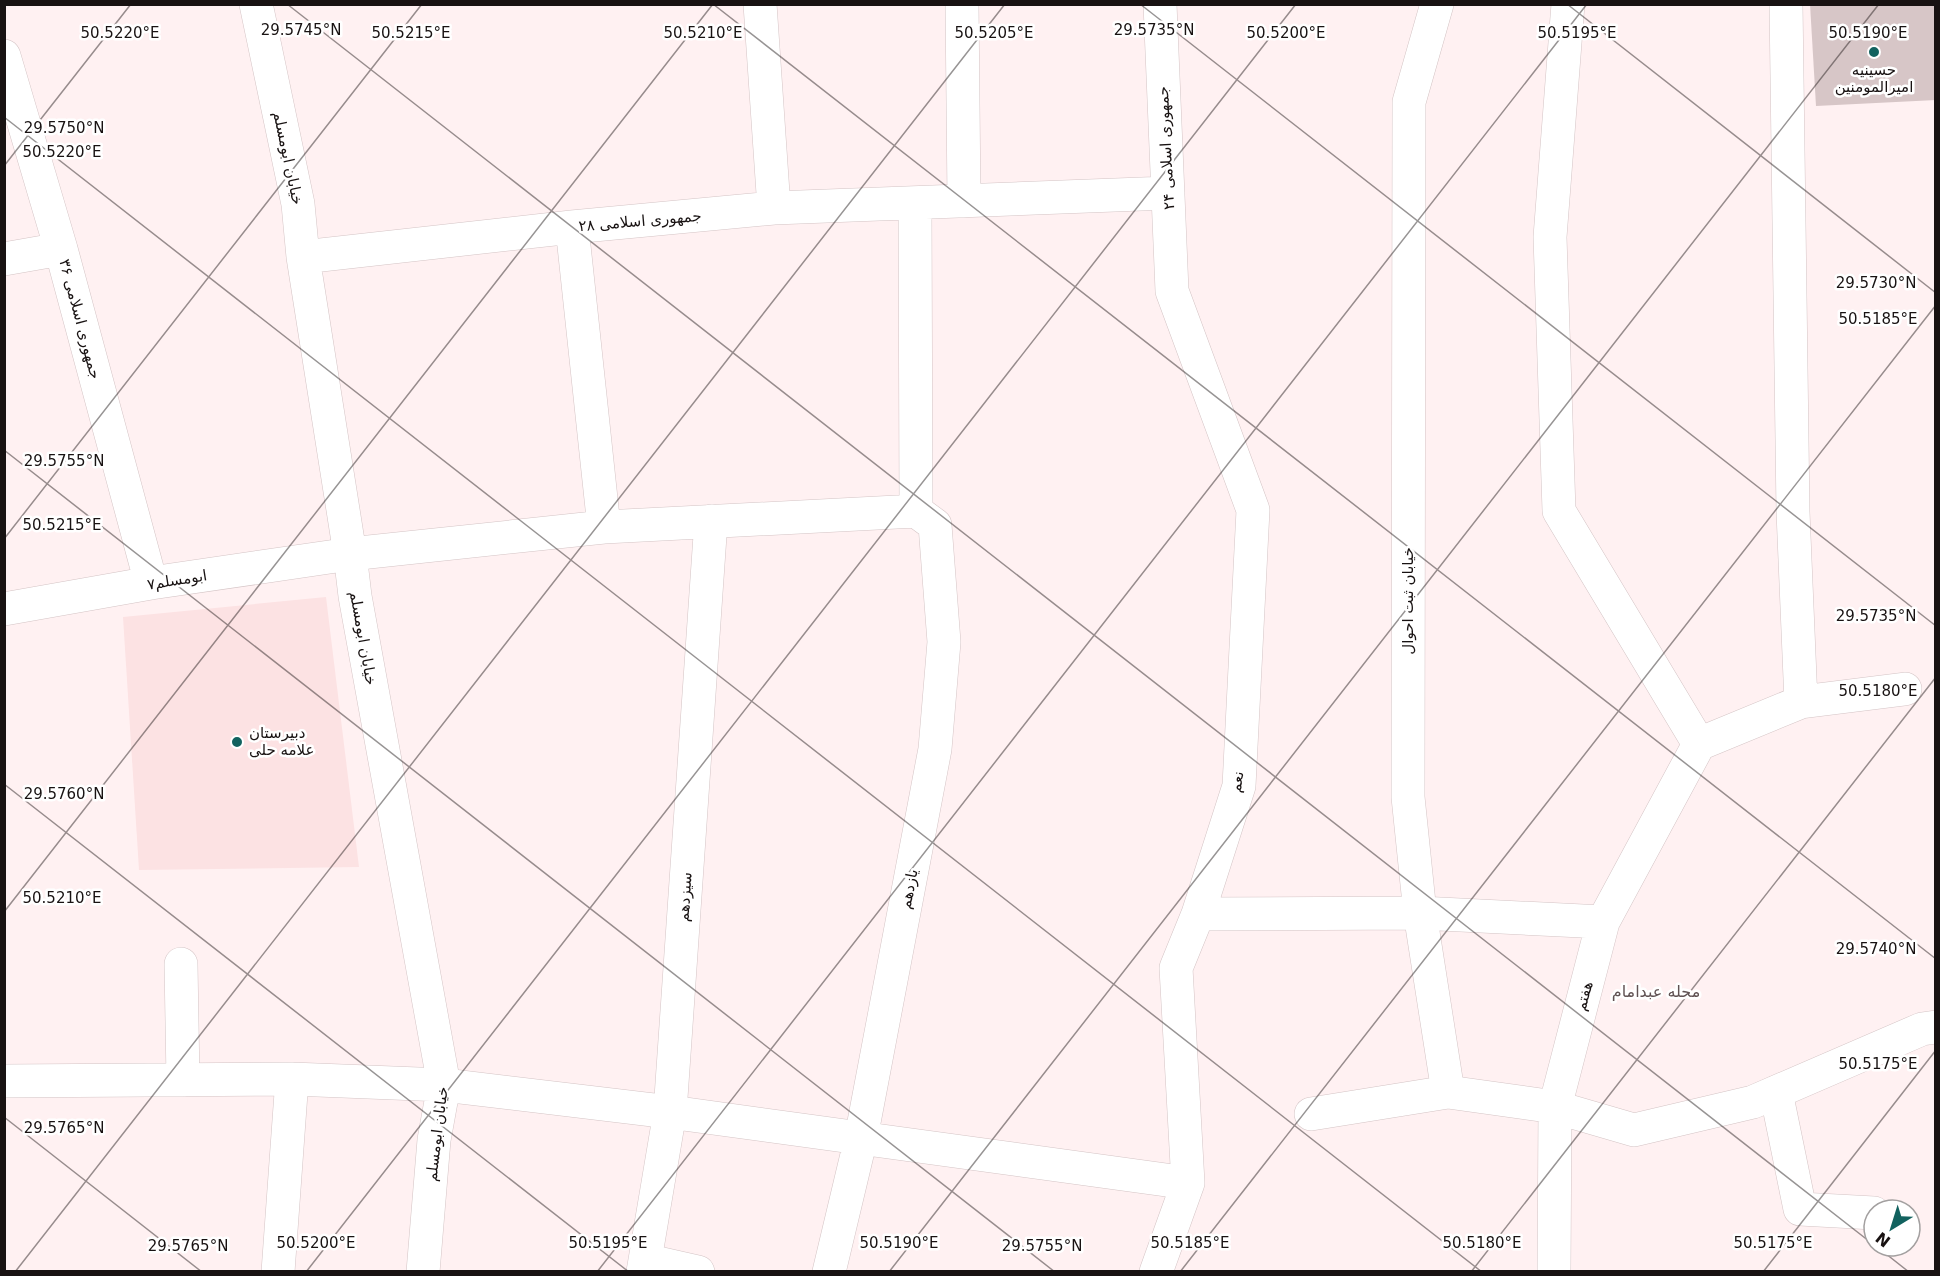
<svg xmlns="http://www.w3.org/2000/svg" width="1940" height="1276" viewBox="0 0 1940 1276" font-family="'DejaVu Sans',Vazirmatn,sans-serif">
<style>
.built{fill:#fce2e3}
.building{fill:#d7c6c7}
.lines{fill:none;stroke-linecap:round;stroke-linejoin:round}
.minor-casing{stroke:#d4c4c5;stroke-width:34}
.minor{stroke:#fff;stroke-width:33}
.ticks{fill:none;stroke:#181212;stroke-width:1.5;stroke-opacity:0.45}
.poi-dot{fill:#12625f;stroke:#fff;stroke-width:2}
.labels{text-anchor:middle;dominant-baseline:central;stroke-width:5;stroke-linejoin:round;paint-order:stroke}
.poi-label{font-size:15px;fill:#181212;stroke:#fff}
.street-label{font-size:15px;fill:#181212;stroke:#fff}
.neighbourhood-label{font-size:16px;fill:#605253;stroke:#fff}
.ticks-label{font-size:15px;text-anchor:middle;fill:#181212;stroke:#fff;stroke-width:5;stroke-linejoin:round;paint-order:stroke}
</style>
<rect width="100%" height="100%" fill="#fff1f2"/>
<path class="built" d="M326 597 359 867 139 870 123 617Z"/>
<path class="building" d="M1810 4H1936V100L1816 106Z"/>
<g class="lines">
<g class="minor-casing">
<path id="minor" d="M256 4 298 204 303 257 350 554 355 596 444 1085 434 1140 423 1272
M962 4 964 201
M1437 4 1409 102 1408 797 1420 913 1448 1092 1555 1107 1634 1130 1753 1102 1922 1029 1936 1027
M1568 4 1550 237 1559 511 1699 744
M4 56 61 249 151 583
M774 208 1168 193
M572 227 604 527
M303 257 572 227 774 208 760 4
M4 259 61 249
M4 609 151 583 350 554 604 527 916 511 915 203
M1801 702 1905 689
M1699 744 1801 702 1793 512 1786 4
M1198 914 1420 913 1603 922
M181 964 183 1080
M4 1081 292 1079 444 1085 670 1112 1188 1183
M1776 1092 1800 1209 1874 1213
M1311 1114 1448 1092
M645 1260 698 1272
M278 1272 292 1079
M643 1272 670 1112 711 521
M829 1272 861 1138 935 749 944 642 935 525 916 511
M1156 1272 1188 1183 1176 968 1198 914 1239 786 1253 510 1172 291 1160 4
M1554 1272 1555 1107 1603 922 1699 744"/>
</g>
<use href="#minor" class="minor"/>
</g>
<path class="ticks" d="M287 4 1874 1245M713 4 1936 959M1140 4 1936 626M1567 4 1936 293M4 117 1482 1272M4 166 131 4M4 450 1055 1272M4 539 422 4M4 784 629 1272M4 912 713 4M4 1117 202 1272M1876 1246 1909 1272M15 1272 1005 4M306 1272 1296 4M597 1272 1587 4M889 1272 1879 4M1180 1272 1936 305M1471 1272 1936 677M1763 1272 1936 1050"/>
<g class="poi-dot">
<circle cx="1874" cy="52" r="6"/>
<circle cx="237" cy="742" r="6"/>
</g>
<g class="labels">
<g class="poi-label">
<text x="1874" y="70">حسینیه<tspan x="1874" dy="17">امیرالمومنین</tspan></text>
<text x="249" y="733" text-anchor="start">دبیرستان<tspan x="249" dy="17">علامه حلی</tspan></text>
</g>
<g class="street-label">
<text transform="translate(1166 148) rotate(-93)">جمهوری اسلامی ۲۴</text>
<text transform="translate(288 158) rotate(78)">خیابان ابومسلم</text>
<text transform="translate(640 221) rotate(-5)">جمهوری اسلامی ۲۸</text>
<text transform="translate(80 319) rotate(75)">جمهوری اسلامی ۳۶</text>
<text transform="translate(177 580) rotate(-9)">ابومسلم۷</text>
<text transform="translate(1408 601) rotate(-90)">خیابان ثبت احوال</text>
<text transform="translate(363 638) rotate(80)">خیابان ابومسلم</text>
<text transform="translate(1237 782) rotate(-81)">نعم</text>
<text transform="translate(909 889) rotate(-79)">یازدهم</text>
<text transform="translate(685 897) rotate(-86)">سیزدهم</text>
<text transform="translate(1584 996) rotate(-75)">هفتم</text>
<text transform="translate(437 1134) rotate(-83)">خیابان ابومسلم</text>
</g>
<g class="neighbourhood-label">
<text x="1656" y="991">محله عبدامام</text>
</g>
</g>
<g class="ticks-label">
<text x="301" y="35">29.5745°N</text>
<text x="1154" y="35">29.5735°N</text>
<text x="994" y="38">50.5205°E</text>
<text x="1286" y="38">50.5200°E</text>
<text x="1577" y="38">50.5195°E</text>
<text x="120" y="38">50.5220°E</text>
<text x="411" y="38">50.5215°E</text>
<text x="703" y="38">50.5210°E</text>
<text x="1868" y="38">50.5190°E</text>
<text x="64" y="133">29.5750°N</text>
<text x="62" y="157">50.5220°E</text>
<text x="1876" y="288">29.5730°N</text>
<text x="1878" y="324">50.5185°E</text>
<text x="64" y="466">29.5755°N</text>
<text x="62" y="530">50.5215°E</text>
<text x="1876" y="621">29.5735°N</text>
<text x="1878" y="696">50.5180°E</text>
<text x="64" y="799">29.5760°N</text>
<text x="62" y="903">50.5210°E</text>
<text x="1876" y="954">29.5740°N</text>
<text x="1878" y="1069">50.5175°E</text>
<text x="64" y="1133">29.5765°N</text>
<text x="316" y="1248">50.5200°E</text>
<text x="608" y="1248">50.5195°E</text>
<text x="899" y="1248">50.5190°E</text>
<text x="1190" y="1248">50.5185°E</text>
<text x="1482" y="1248">50.5180°E</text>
<text x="1773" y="1248">50.5175°E</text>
<text x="188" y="1251">29.5765°N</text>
<text x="1042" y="1251">29.5755°N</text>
</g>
<rect width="1940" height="1276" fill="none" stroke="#181212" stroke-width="12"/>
<g transform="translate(1892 1228) rotate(218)"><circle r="28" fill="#ffffff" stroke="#a3a0a0" stroke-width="1.5"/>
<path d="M0-4.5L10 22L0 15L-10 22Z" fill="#12625f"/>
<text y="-9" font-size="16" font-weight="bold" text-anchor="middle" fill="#181212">N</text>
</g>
</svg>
